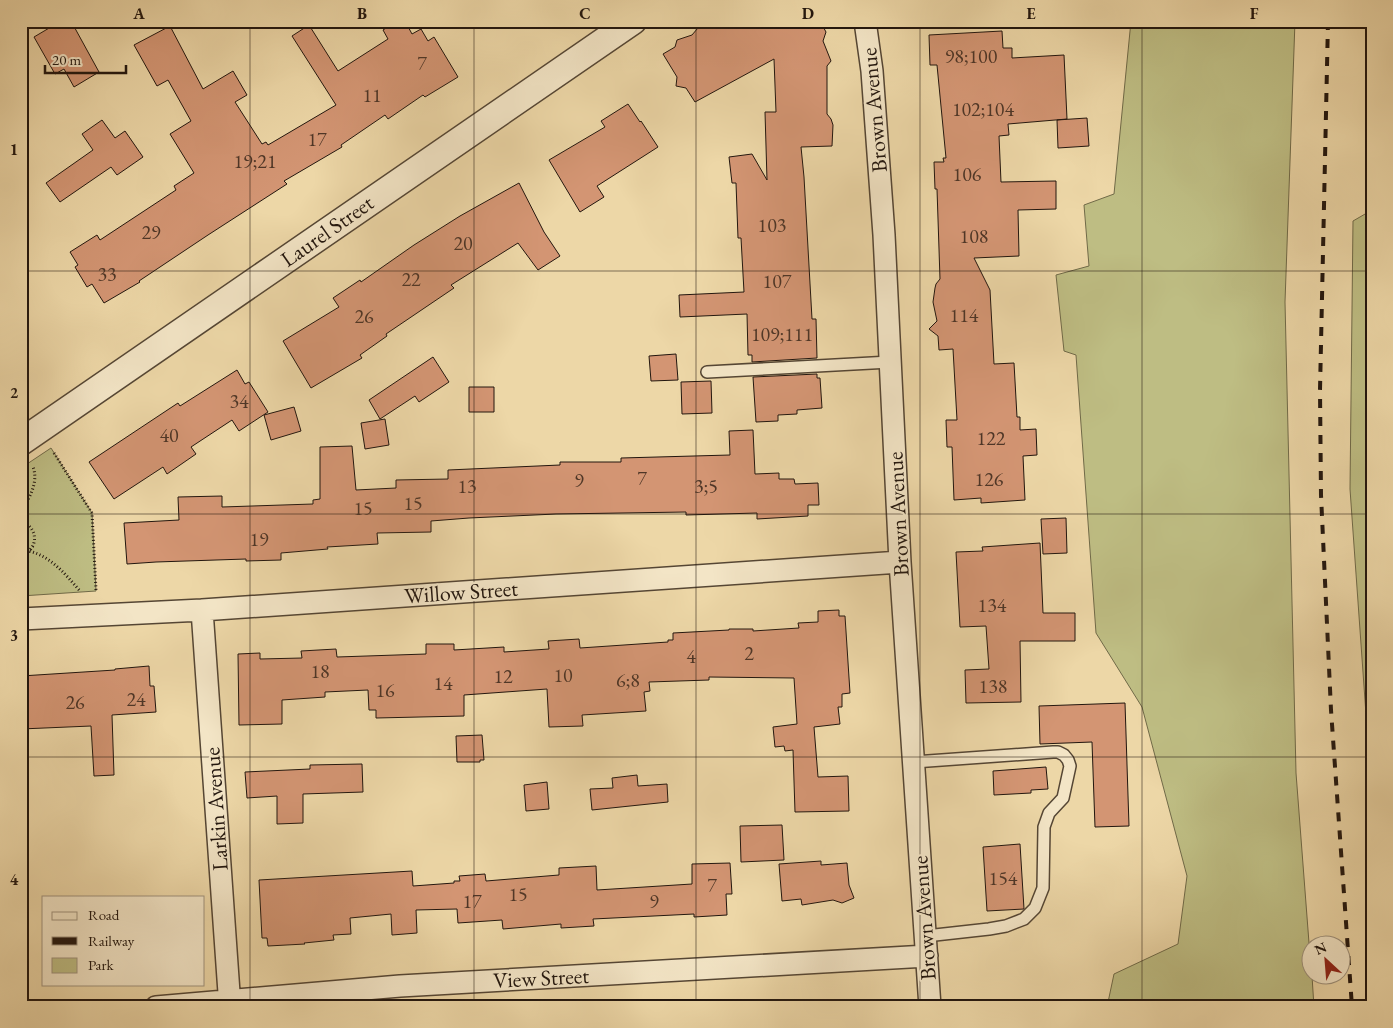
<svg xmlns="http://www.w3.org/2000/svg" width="1393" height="1028" viewBox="0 0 1393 1028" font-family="'EB Garamond',serif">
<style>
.green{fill:#bebd83;stroke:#706a48}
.building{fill:#d39573;stroke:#22160e}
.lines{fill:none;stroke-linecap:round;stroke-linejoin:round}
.service-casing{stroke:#554634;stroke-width:14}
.minor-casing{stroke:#554634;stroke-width:24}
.tertiary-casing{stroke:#554634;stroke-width:29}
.path{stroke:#22160e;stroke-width:3;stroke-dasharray:1 2.5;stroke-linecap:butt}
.service{stroke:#f3e5c6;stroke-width:11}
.minor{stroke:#f3e5c6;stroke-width:21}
.tertiary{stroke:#f3e5c6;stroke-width:26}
.rail{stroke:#22160e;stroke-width:4;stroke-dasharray:9 9;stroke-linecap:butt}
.grid{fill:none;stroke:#22160e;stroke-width:1;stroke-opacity:0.55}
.labels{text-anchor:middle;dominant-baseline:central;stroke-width:4;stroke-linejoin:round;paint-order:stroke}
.number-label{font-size:20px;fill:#4e3627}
.street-label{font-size:22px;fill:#22160e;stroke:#f3e5c6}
.neatline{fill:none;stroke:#22160e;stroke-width:2}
.grid-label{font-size:16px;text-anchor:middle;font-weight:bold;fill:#22160e}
</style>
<rect width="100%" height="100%" fill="#edd7a7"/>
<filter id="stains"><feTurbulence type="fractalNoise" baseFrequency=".004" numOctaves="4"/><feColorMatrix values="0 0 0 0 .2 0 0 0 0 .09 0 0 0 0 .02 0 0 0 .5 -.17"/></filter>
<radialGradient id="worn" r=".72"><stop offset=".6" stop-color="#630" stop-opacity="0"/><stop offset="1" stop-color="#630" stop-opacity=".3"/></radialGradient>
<path class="green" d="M1131 21H1295L1285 302 1296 773 1310 956V976H1312L1314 1007H1107L1114 974 1178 944 1187 876 1142 707 1096 633 1076 355 1064 351 1056 275 1089 266 1084 205 1114 194Z
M1372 210V799L1350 489 1353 221Z
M51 448 92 513 96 591 21 596V468Z"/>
<path class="building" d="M61 21H71L99 72 74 87 64 69 55 74 34 37Z
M397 21H405L412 34 421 29 428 41 434 37 458 77 425 97 423 95 388 119 385 115 341 145 342 147 284 181 287 184 208 235 139 281 140 282 104 303 92 284 87 287 75 267 78 265 70 252 97 235 100 240 176 190 174 186 194 173 170 134 191 121 168 80 157 86 134 45 170 26 203 89 233 71 247 95 235 102 262 144 266 142 268 145 336 105 292 36 309 25 338 71 388 39 383 30Z
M714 21H820L826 32 823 41 831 61 827 66V114L831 119 833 125 832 146 801 147 804 177 812 319H816L817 358 752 362V355H748L747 314 680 317 679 295 744 292 741 238H738L736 183H732L729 157 752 154 767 180 765 112H776L774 59 695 102 686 88 676 86 677 77 663 54 675 47 677 40 692 35 703 22 711 23Z
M1002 31 1003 48H1012V58L1064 55 1067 119 1008 124 1009 135 999 136 1001 182 1056 181V209L1018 210 1019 256 974 258 990 290 994 364 1014 363 1017 417H1020V430L1036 429 1037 455 1023 456 1025 500 981 503V498L954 500 952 447H947L946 420H957L953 349 939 350 938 336 929 329 937 321 933 302 935 288 936 284 940 279 937 189H935L934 162H944L943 158H946L937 65H930L929 35Z
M628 104 640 122 641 121 658 147 597 186 604 197 580 212 549 160 605 127 601 121Z
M1087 118 1089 146 1058 148 1057 120Z
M102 120 115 138 125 131 143 157 117 175 111 167 60 202 46 183 93 150 82 134Z
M519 183 544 232 560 256 538 270 518 243 451 285 454 288 386 334 387 336 360 355 362 358 311 388 283 341 339 307 333 298 360 280 361 282 414 245 460 216Z
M676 354 678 380 651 381 649 356Z
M433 357 449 382 419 402 415 396 380 419 369 400Z
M237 370 245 384 249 382 268 412 239 431 232 420 191 447 196 454 167 474 163 467 114 499 89 462 178 403 180 406Z
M817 374V378H820L822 408 797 410V414L778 415V421L756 422 753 377Z
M711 381 712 413 682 414 681 382Z
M469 387H494V412H469Z
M294 407 301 431 271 440 264 415Z
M385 419 389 445 365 449 361 423Z
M753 430 755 474 779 473V479H794L795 484 818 483 819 505H808V516L757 519V513L686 515V512L556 514 469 518 431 521V532L377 533 378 544 327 547 328 549 281 553V560L246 561V559L156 562 127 564 124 523 179 520 178 497 222 496V507L313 504V500L320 499V447L352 446 356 490 396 488V480L448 479V470L560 465V462H621V458L730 455 729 431Z
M1066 518 1067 553 1043 554 1041 519Z
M1040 543 1043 613H1075V641H1020L1021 702 966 703 965 670 989 669 986 626 960 627 956 552 983 551 982 547Z
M839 610V616H845L850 693 842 694V707H838L840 724 814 727 818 777 848 776 849 811 795 812 793 750 785 751 784 746 775 747 773 727 797 724 794 678 709 677V680L649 682 650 691 644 692 646 711 582 715 583 726 549 727 547 689 464 695V716L376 718V710H369L368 690 325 692V697L282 700V724L239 725 238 654 260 653V659L302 658 301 651 336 649 337 657 426 654V644H454V650L504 647V652L549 649 548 641 579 639 580 648 668 642V640H673V633L729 630V629H753V631L799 628 798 623 818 622V611Z
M149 666 150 686H154L156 712 112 715 114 775 94 776 91 726 21 729V676L115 670V669Z
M1125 703 1129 826 1095 827 1092 742 1040 744 1039 706Z
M482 735 484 760H480V762H457L456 736Z
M362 764 363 792 303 794V823L277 824V796L247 798 245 772 310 769V765Z
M1046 767 1048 789 1031 790V793L994 795 993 771Z
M637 775 638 786 667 784 668 802 592 810 590 789 613 788 612 778Z
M547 782 549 809 526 811 524 785Z
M782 825 784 860 741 862 740 826Z
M1020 844 1024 909 987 911 983 847Z
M821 861V865L847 863 849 885 854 898 842 903 833 900 802 905 801 899 782 901 779 864Z
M730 863 732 894H726L727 915 694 917V914L593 919 594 926 561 928V924L503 929 502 920 458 923 457 909 416 910 417 933 392 935 391 914 350 918 351 934 333 935 334 940 304 943 305 944 268 946 267 938H262L259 880 412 871 413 886 454 883V881H460L459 876 485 874 486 881 559 875V868L596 866 597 890 692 884V864Z"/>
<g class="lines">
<g class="service-casing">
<path id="service" d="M707 372 890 362
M914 762 1053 752H1058L1064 755 1068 760 1070 766 1063 798 1049 813 1044 827 1043 888 1035 908 1024 919 1006 926 989 929 926 936"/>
</g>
<g class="minor-casing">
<path id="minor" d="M865 21 872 71 884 235 900 562 930 1007
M202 610 230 1007
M21 619 202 610 900 562
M156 1007 400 986 927 956"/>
</g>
<g class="tertiary-casing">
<path id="tertiary" d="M21 442 633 21"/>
</g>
<path class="path" d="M54 453 92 513 96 590
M21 511C29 499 39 482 33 467
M21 520C38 528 40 548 21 556
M33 546 29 551C52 557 65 574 80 591"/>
<use href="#service" class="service"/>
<use href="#minor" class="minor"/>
<use href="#tertiary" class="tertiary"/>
<path class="rail" d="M1328 21 1320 390 1321 495 1331 710 1352 1007"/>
</g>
<path class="grid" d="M250 21V1007M474 21V1007M696 21V1007M920 21V1007M1142 21V1007M21 271H1372M21 514H1372M21 757H1372"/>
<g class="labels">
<g class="number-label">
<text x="971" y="56">98;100</text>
<text x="422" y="63">7</text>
<text x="372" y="95">11</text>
<text x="983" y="109">102;104</text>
<text x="317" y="139">17</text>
<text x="255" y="161">19;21</text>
<text x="967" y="174">106</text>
<text x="772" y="225">103</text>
<text x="151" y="232">29</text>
<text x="974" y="236">108</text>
<text x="463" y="243">20</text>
<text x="107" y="274">33</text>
<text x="411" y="279">22</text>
<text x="777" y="281">107</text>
<text x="964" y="315">114</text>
<text x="364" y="316">26</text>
<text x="782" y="334">109;111</text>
<text x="239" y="401">34</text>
<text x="169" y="435">40</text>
<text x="991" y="438">122</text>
<text x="642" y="478">7</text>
<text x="989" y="479">126</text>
<text x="579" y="480">9</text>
<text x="467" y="486">13</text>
<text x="706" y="486">3;5</text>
<text x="413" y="503">15</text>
<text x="363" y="508">15</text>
<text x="259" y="539">19</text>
<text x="992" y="605">134</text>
<text x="749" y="653">2</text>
<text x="691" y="656">4</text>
<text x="320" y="671">18</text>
<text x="563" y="675">10</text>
<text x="503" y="676">12</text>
<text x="628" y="680">6;8</text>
<text x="443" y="683">14</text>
<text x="993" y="686">138</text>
<text x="385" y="690">16</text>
<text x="136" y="699">24</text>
<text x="75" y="702">26</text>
<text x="1003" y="878">154</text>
<text x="712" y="885">7</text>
<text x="518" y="894">15</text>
<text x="472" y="901">17</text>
<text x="654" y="901">9</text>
</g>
<g class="street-label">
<text transform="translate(874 110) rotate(-95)">Brown Avenue</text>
<text transform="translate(327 231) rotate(-35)">Laurel Street</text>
<text transform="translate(898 514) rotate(-93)">Brown Avenue</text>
<text transform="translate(461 592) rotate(-4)">Willow Street</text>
<text transform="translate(216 809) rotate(-94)">Larkin Avenue</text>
<text transform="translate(924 918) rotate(-94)">Brown Avenue</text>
<text transform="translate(541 978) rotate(-3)">View Street</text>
</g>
</g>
<rect width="1393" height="1028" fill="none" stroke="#edd7a7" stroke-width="55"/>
<rect x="42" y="896" width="162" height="90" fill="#f3e5c6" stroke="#9f927c"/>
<rect x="52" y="912" width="25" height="8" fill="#f3e5c6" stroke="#9f927c"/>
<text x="88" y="920" font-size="15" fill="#22160e">Road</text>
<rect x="52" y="937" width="25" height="8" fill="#22160e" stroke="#9f927c"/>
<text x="88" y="946" font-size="15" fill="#22160e">Railway</text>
<rect x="52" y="958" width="25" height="15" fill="#bebd83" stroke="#9f927c"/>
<text x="88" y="970" font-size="15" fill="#22160e">Park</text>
<g transform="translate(1326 960) rotate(334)"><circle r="24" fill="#f3e5c6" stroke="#9f927c"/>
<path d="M0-4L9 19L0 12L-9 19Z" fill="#8f2418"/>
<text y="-8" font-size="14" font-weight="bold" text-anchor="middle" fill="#22160e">N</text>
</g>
<path d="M45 65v8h81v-8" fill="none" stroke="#22160e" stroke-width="2.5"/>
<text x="52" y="65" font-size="15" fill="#22160e" stroke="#f3e5c6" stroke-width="4" paint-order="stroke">20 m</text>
<rect x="28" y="28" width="1338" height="972" class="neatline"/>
<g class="grid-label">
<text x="139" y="19">A</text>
<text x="362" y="19">B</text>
<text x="585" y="19">C</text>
<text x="808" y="19">D</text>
<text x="1031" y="19">E</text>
<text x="1254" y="19">F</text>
<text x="14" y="155">1</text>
<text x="14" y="398">2</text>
<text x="14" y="641">3</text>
<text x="14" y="885">4</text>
</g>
<rect width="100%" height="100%" filter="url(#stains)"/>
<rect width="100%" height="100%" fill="url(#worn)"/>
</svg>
